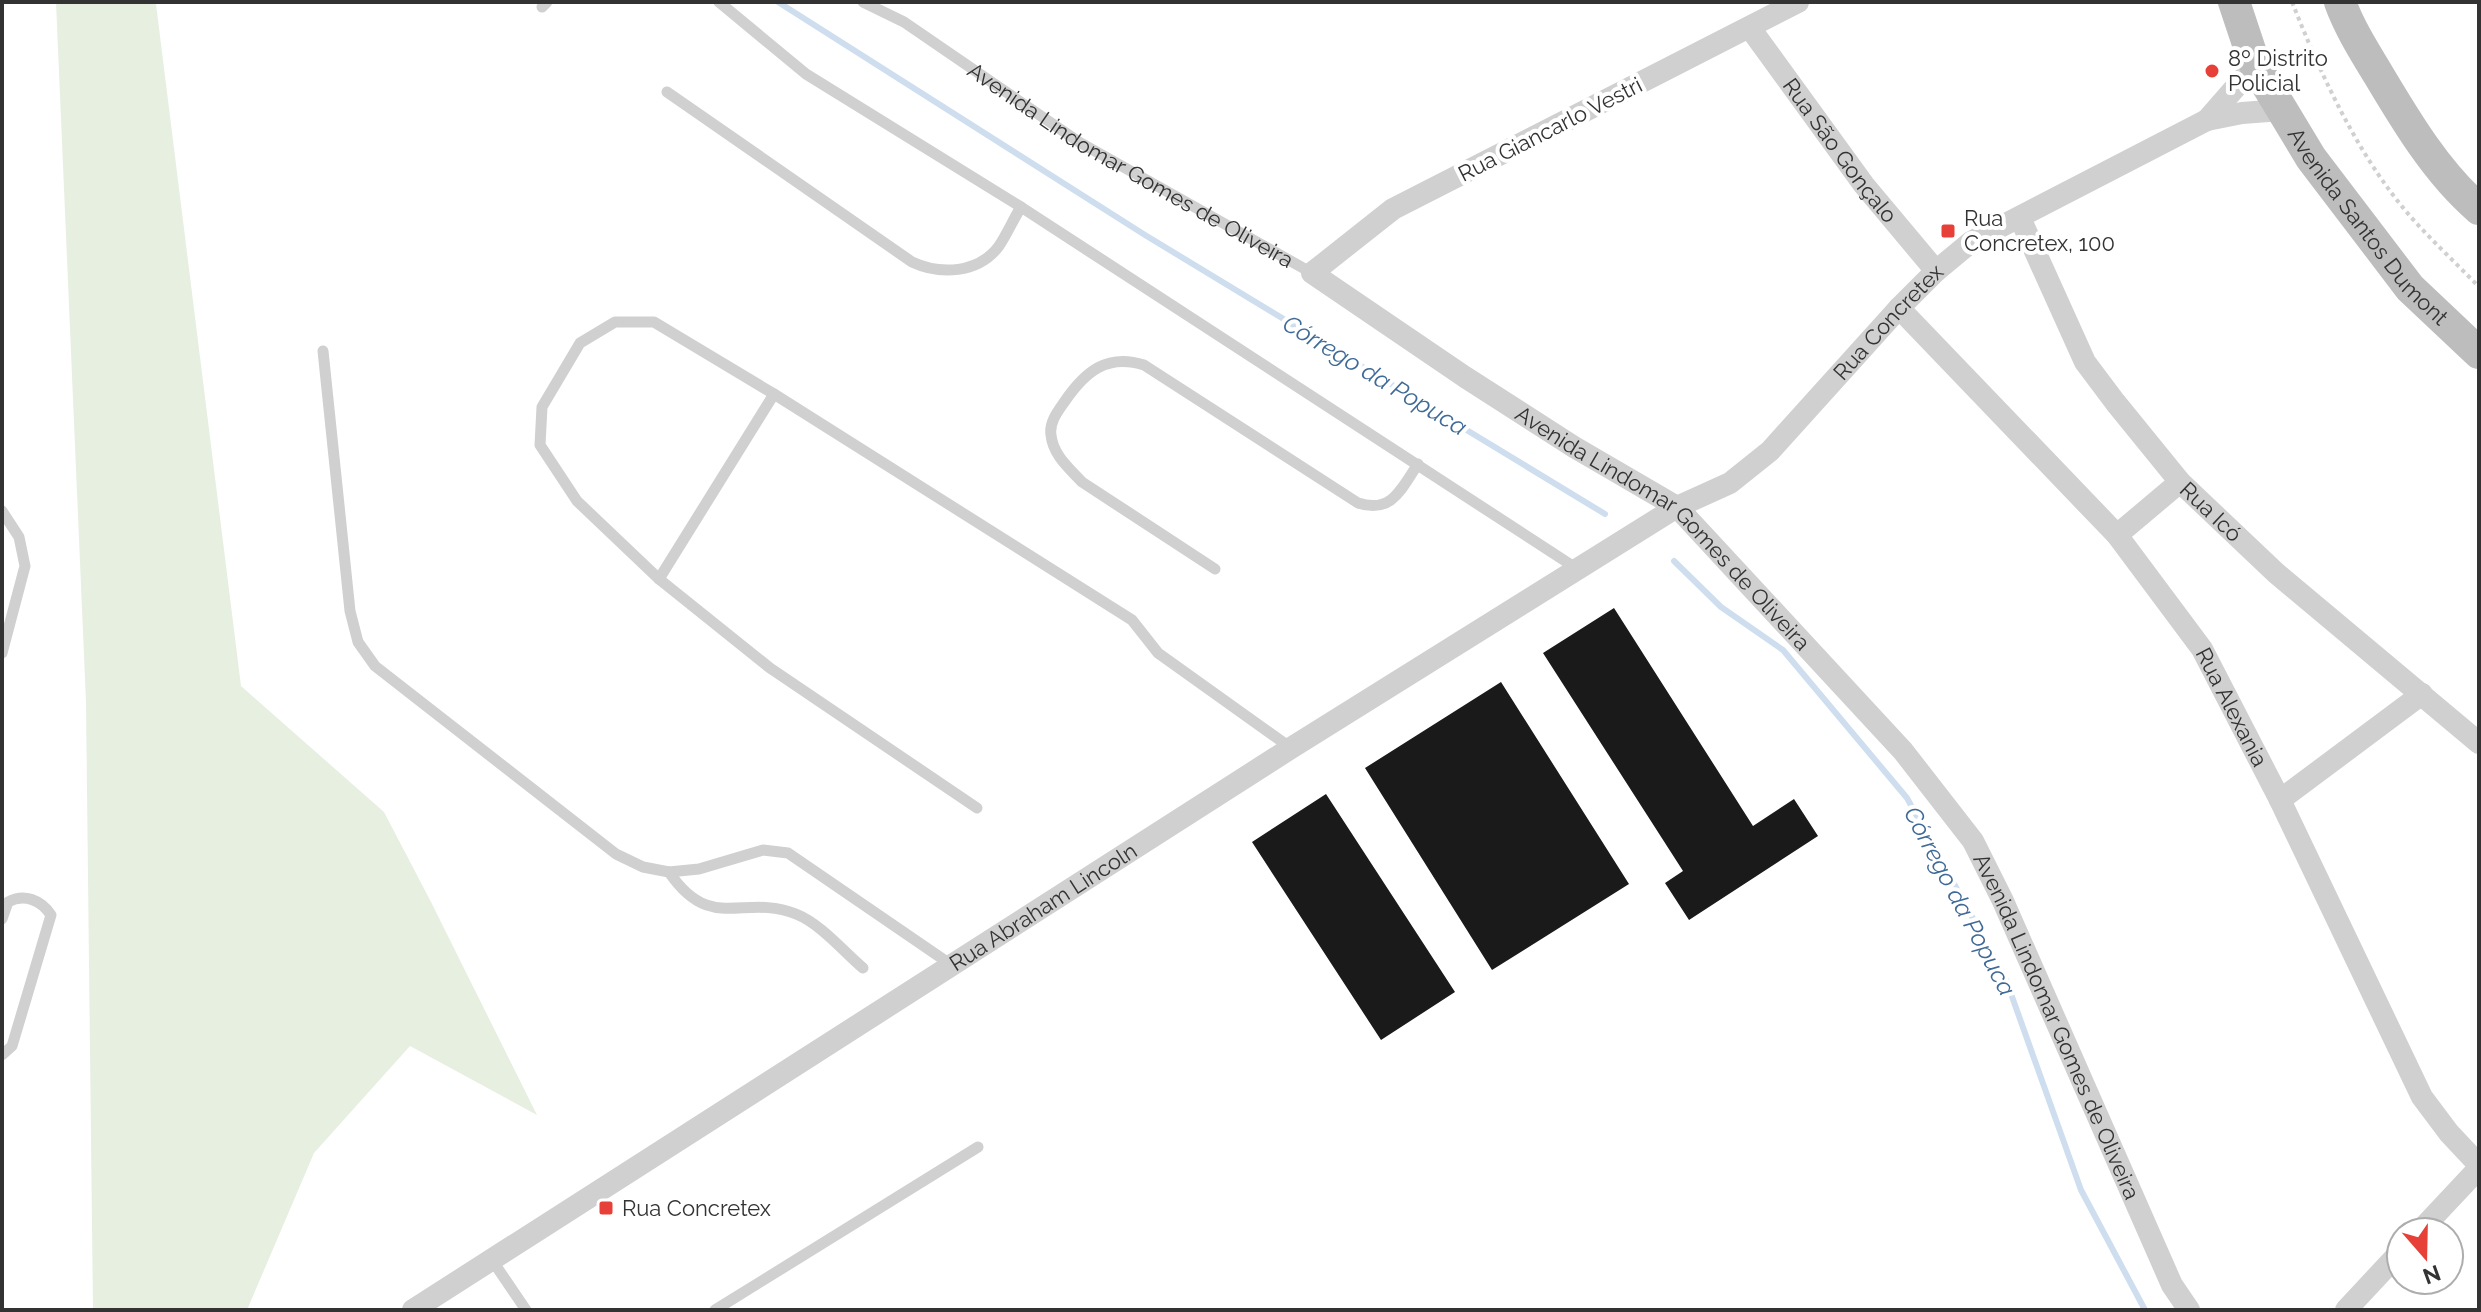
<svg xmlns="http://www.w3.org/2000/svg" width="2481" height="1312" viewBox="0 0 2481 1312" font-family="Raleway,sans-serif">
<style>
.green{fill:#e7efe1}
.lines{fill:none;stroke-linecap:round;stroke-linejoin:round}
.stream{stroke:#cedeee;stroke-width:6}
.building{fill:#1a1a1a}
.path{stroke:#d0d0d0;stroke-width:4;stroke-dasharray:4 4;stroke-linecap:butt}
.lane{stroke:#d0d0d0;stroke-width:11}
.street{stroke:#d0d0d0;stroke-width:22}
.secondary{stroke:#bdbdbd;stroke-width:32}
.poi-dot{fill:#e64038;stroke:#fff;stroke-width:3}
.labels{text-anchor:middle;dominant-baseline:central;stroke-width:8;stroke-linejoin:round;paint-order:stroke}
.poi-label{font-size:22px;fill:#333;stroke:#fff;text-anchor:start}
.street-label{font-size:22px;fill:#333;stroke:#fff}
.water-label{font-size:24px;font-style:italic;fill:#3f6a97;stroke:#fff}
</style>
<rect width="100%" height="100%" fill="#fff"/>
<path class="green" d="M56 2H161L156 4 241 686 384 812 430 900 537 1115 410 1046 314 1153 247 1310H93L86 702Z"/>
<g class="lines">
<path class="stream" d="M778 2 1145 235 1605 514
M1674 561 1721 607 1783 650 1907 798 2005 977 2081 1190 2145 1310"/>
</g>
<path class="building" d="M1614 608 1753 826 1794 799 1818 836 1689 920 1665 883 1683 871 1543 653Z
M1501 682 1629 884 1492 970 1365 768Z
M1326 794 1455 992 1381 1040 1252 842Z"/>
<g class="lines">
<path class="path" d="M2292 2C2321 75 2358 156 2410 216 2432 241 2456 263 2479 287"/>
<g class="lane">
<path d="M719 2 806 74 1021 207 1579 570"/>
<path id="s1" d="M863 2 904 22 1079 142 1312 273"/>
<path d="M542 7 547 2"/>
<path d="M667 92 912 262C940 275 978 274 999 246 1007 234 1013 220 1021 207"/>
<path d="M323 351 350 611 358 642 375 666 616 854 643 867 669 872 699 869 763 850 788 853 953 966"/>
<path d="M2 511 19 537 25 566 2 653"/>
<path d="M1215 569 1082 482C1069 468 1053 455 1051 435 1049 422 1058 411 1065 401 1085 372 1107 353 1144 365L1358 503C1392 514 1401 489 1418 464"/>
<path d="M659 579 774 394"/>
<path d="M977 808 770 668 659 579 577 501 540 445 542 407 580 343 615 322H654L774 394 1132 620 1158 653 1291 748"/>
<path d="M669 872C711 934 743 893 796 914 821 924 843 951 863 968"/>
<path d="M2 919 8 902C24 893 41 900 51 915L12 1046 2 1055"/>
<path d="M492 1260 526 1310"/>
<path d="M715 1310 978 1147"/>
</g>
<g class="street">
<path id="s2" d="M1798 2 1393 209 1312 273 1465 377 1574 447 1677 507 1903 751 1973 841 2003 901 2172 1285 2189 1310"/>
<path id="s3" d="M1750 28 1864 185 1936 271"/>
<path d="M2207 120 2255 65"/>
<path id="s4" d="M2020 218 2085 362 2115 402 2180 482 2276 573 2479 743"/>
<path id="s5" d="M1899 308 2117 535 2202 649 2280 800 2422 1097 2449 1133 2479 1165"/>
<path d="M2117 535 2180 482"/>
<path d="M2280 800 2422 694"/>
<path d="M2419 1232 2479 1168"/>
<path id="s6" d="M413 1310 1291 748 1677 507 1730 483 1770 451 1899 308 1936 271 1971 242 2207 120 2242 113 2282 110"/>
<path d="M2346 1310 2401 1251"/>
</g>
<g class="secondary">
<path id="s7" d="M2234 2 2255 65 2311 158 2410 288 2479 353"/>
<path d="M2340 2C2349 27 2364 51 2378 74 2406 121 2437 173 2479 209"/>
</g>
</g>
<g class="poi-dot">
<circle cx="2212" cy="71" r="8"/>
<rect x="1940" y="223" width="16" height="16" rx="4"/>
<rect x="598" y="1200" width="16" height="16" rx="4"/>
</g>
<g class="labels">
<g class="poi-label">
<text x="2228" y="58">8º Distrito<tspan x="2228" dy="25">Policial</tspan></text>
<text x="1964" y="218">Rua<tspan x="1964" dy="25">Concretex, 100</tspan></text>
<text x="622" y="1208">Rua Concretex</text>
</g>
<g class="street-label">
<text transform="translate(1550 129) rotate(-27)">Rua Giancarlo Vestri</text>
<text stroke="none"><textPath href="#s3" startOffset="152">Rua São Gonçalo</textPath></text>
<text stroke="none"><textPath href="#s1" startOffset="314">Avenida Lindomar Gomes de Oliveira</textPath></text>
<text stroke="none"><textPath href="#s7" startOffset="264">Avenida Santos Dumont</textPath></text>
<text stroke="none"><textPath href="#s6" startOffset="1782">Rua Concretex</textPath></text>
<text stroke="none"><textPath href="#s4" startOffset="354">Rua Icó</textPath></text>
<text stroke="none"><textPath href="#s2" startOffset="994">Avenida Lindomar Gomes de Oliveira</textPath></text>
<text stroke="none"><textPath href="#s5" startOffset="522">Rua Alexania</textPath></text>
<text stroke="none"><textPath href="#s6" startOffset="748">Rua Abraham Lincoln</textPath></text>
<text stroke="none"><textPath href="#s2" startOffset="1642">Avenida Lindomar Gomes de Oliveira</textPath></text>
</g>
<g class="water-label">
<text transform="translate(1375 375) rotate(31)">Córrego da Popuca</text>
<text transform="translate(1960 901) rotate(62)">Córrego da Popuca</text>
</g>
</g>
<rect width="2481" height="1312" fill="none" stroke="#333333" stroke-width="8"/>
<g transform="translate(2425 1256) rotate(160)"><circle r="38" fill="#ffffff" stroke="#adadad" stroke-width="2"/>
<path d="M0-6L14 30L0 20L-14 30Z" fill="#e64038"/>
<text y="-12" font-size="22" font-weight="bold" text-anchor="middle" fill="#333333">N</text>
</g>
</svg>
